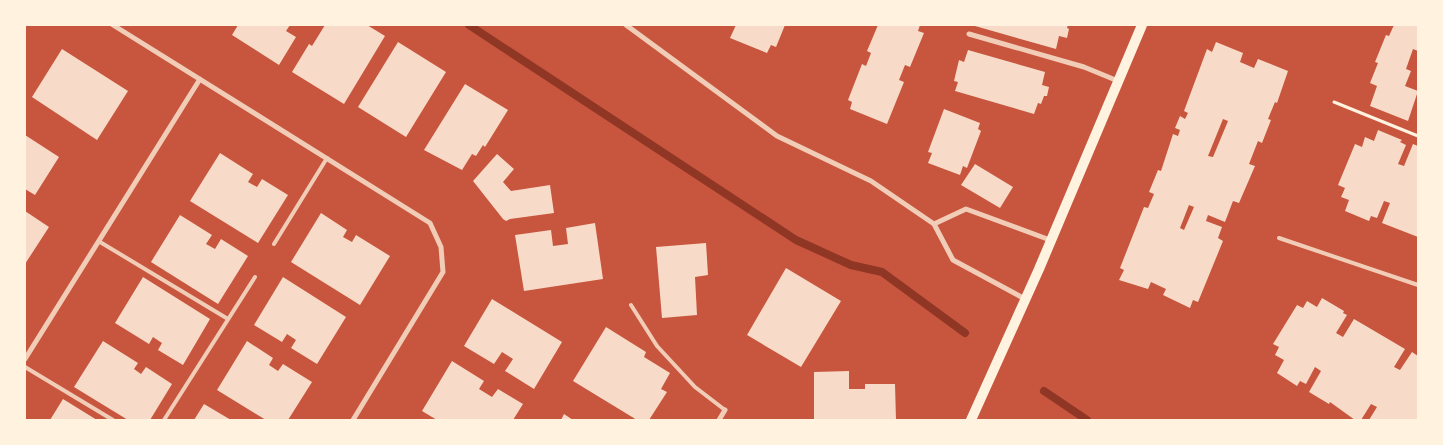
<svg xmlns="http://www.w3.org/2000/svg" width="1443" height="445" viewBox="0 0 1443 445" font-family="Poppins,sans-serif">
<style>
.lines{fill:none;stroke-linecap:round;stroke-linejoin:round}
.stream{stroke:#8f3625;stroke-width:8}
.building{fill:#f7dbc8;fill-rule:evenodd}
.path{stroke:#fff3e0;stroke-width:3}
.service{stroke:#f1ccb7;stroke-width:4}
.minor{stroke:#f1ccb7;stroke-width:5}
.secondary{stroke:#fff3e0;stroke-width:10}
</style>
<rect width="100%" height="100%" fill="#c8553d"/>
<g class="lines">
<path class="stream" d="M469 25 796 240 851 265 882 272 965 333
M1044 391 1087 420"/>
</g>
<path class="building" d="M238 25H290L286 31 296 37 279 65 232 35Z
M325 25H367L385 36 344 104 292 72 309 44 312 46Z
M736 25H785L776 47 771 45 767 53 730 38Z
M878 25H920L918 31 924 33 910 67 905 65 899 80 904 82 887 124 850 109 852 102 848 100 862 64 866 66 871 53 867 51Z
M1068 25 1067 28 1069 29 1067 38 1059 36 1056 49 975 26Z
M1394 25H1418V51L1413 49 1406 69 1411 71 1405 86 1418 91 1408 121 1370 106 1377 86 1370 83 1378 63 1375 62 1386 35 1389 36Z
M398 42 446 72 406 137 358 107Z
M1216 42 1243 53 1240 62 1254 68 1258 59 1288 71 1277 103 1275 102 1268 119 1271 120 1262 143 1258 141 1249 164 1255 166 1239 203 1233 201 1225 222 1208 215 1206 221 1222 227 1218 238 1223 241 1198 302 1193 300 1190 308 1163 295 1166 289 1151 282 1148 289 1119 280 1124 270 1120 268 1144 207 1148 208 1154 194 1149 192 1158 170 1161 171 1173 134 1178 136 1180 130 1175 128 1180 116 1185 119 1188 113 1184 111 1207 49 1212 52ZM1223 119 1228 121 1213 157 1208 156ZM1189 205 1194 207 1184 230 1180 228Z
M62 49 128 91 97 140 32 97Z
M968 50 1045 72 1042 85 1049 87 1047 96H1044L1041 104 1038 103 1034 114 955 91 958 82 954 81 959 60 964 62Z
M465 84 508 110 485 147 483 145 476 156 472 154 462 170 424 150Z
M944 109 980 123 978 129 981 131 967 168 963 166 960 175 928 163 932 153 928 152Z
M1378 130 1402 140 1400 142 1406 145 1398 164 1404 166 1413 144 1418 146V237L1382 223 1390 203 1384 201 1377 218 1371 216 1369 221 1345 211 1349 200 1341 197 1345 188 1338 185 1355 144 1362 147 1365 137 1374 141Z
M25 135 59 157 35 195 25 189Z
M220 153 253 174 248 182 257 187 262 179 288 195 258 243 190 201Z
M497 154 514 169 503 182 511 191 550 185 554 213 510 219 506 221 503 219 473 181Z
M975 164 1013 187 1000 208 961 185Z
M25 211 49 227 25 264Z
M321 213 347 230 343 237 352 242 356 235 390 256 360 305 291 262Z
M180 215 212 235 206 244 215 249 221 239 248 256 218 304 151 262Z
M595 223 603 279 524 291 515 235 551 230 553 246 568 244 566 228Z
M706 243 708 275 695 277 697 315 662 318 656 247Z
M786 268 841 301 801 367 747 335Z
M143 277 210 319 183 365 158 350 162 343 153 337 149 344 115 323Z
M283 277 346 317 317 364 291 348 296 340 287 334 282 342 254 325Z
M1322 298 1344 311 1343 313 1347 315 1336 333 1343 337 1354 319 1405 349 1394 367 1400 370 1412 352 1418 356V420H1369L1377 407 1371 404 1361 420H1355L1330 402 1329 404 1309 392 1321 371 1315 367 1306 384 1300 381 1297 386 1277 373 1284 360 1275 355 1279 347 1273 344 1297 305 1303 308 1307 301 1317 307Z
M492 299 562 342 534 389 505 371 513 359 502 352 494 364 464 346Z
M606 327 646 352 644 357 670 373 661 389 667 392 649 420H637L573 381Z
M103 341 138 363 134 369 141 374 146 367 172 384 150 420H128L74 387Z
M247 341 273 358 269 365 278 371 283 364 312 382 288 420H266L217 390Z
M452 361 484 381 479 389 492 397 498 389 523 404 513 420H437L422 411Z
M849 371V389H865V384H895L896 420H814V372Z
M63 399 97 420H50Z
M204 404 231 420H194Z
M564 414 573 420H561Z"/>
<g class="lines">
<path class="path" d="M1334 102 1418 136"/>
<path class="service" d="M1279 238 1418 285
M100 242 228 319
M274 244 327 158
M631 305 657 346 695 387 725 410
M25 367 113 420
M164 420 255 277"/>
<path class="minor" d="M113 25 430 223 441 247 443 272 353 420
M626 25 777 136 871 181 934 224 953 260 1025 299
M969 34 1084 67 1118 81
M934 224 966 209 1050 240
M25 359 200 79
M719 420 725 410"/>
<path class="secondary" d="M971 420 1039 269 1142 25"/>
</g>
<rect width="1443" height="445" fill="none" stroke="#fff3e0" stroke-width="52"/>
</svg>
